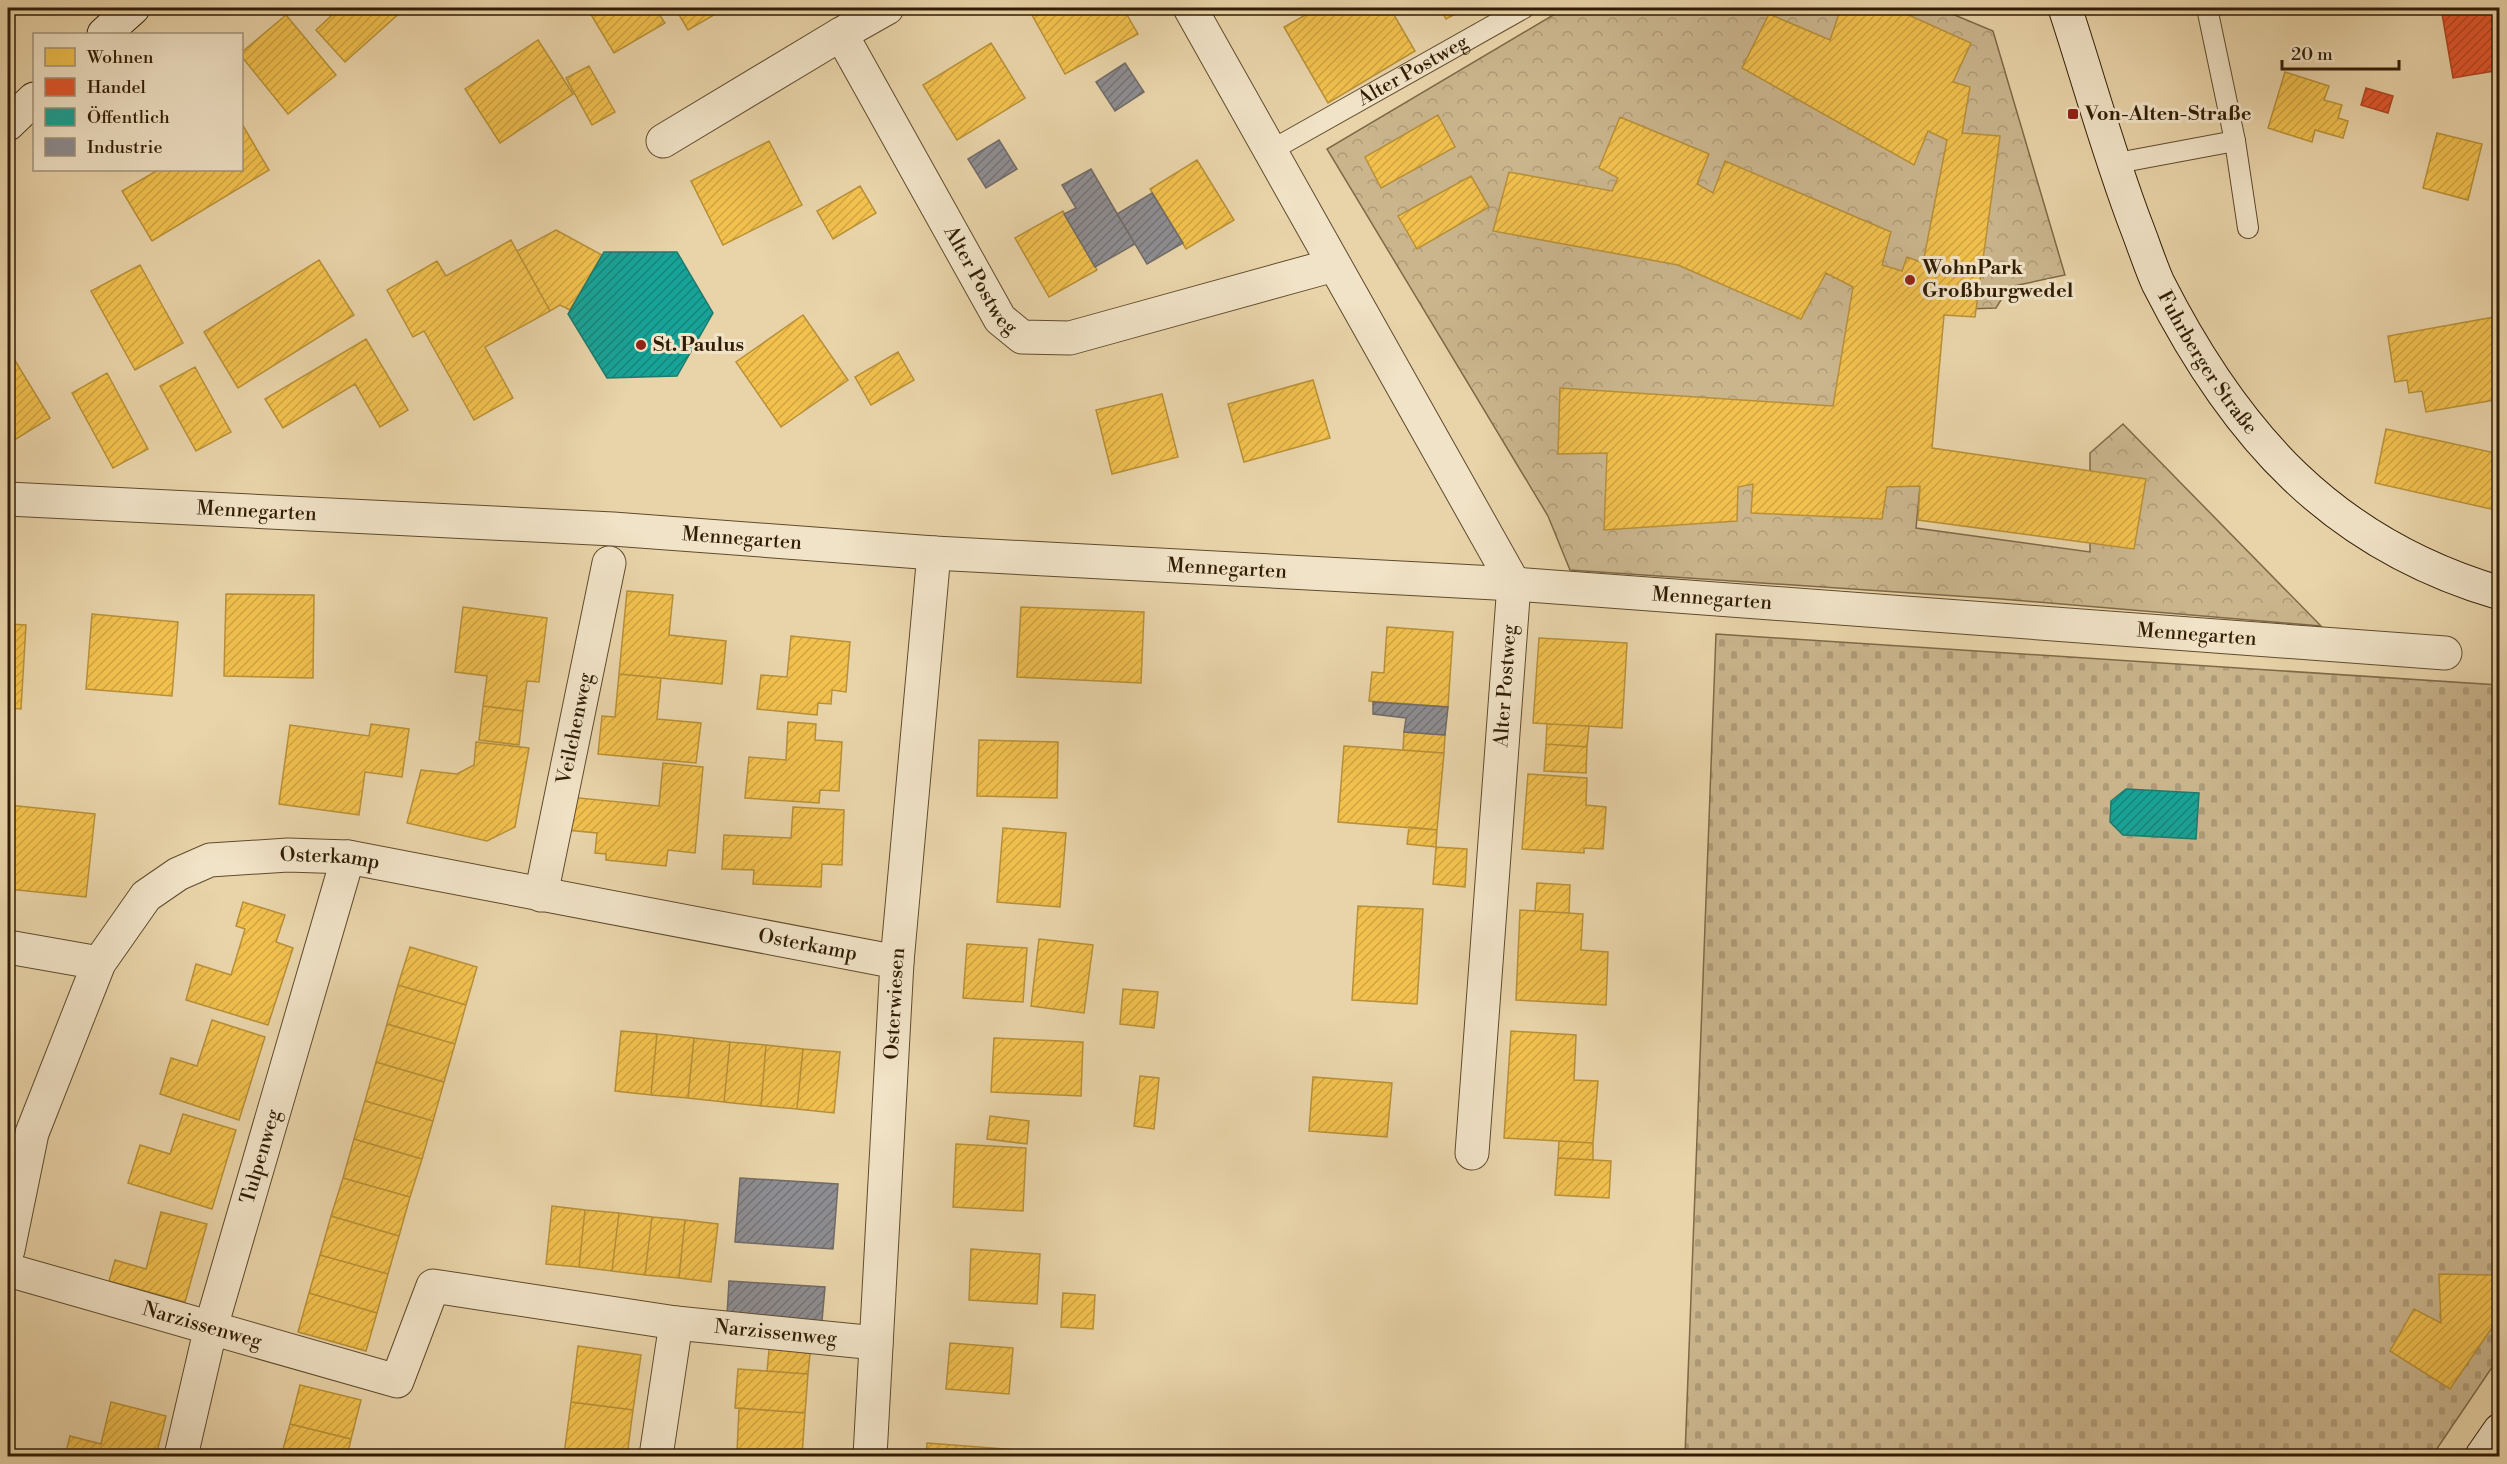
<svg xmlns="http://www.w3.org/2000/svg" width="2507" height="1464" viewBox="0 0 2507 1464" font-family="'Libre Bodoni',serif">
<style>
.forest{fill:url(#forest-crowns);stroke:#7e6948;stroke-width:1.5}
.cemetery{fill:url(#cemetery-stones);stroke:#7e6948;stroke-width:1.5}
.homes{fill:url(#homes-hatch);stroke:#b89038;stroke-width:1.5}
.shops{fill:url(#shops-hatch);stroke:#ae4621;stroke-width:1.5}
.public{fill:url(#public-hatch);stroke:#1f7b6c;stroke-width:1.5}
.industry{fill:url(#industry-hatch);stroke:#716b67;stroke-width:1.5}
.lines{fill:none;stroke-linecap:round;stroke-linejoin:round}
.lane-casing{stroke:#5f4b2d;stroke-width:22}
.street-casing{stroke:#5f4b2d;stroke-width:35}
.secondary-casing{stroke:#311d04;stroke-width:35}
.lane{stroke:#f1e3c7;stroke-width:20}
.street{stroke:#f1e3c7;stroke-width:33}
.secondary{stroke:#f1e3c7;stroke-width:33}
.poi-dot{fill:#8f2418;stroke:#f1e3c7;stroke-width:2}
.labels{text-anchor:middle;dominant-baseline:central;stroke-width:6;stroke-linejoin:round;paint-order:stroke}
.street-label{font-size:20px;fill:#311d04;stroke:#f1e3c7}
.poi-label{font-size:20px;font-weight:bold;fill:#311d04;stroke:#f1e3c7;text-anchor:start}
</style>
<defs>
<pattern id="forest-crowns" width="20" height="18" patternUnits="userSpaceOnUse" patternTransform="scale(1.5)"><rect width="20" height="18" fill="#cab58d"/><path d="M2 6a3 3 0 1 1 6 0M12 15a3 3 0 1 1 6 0" fill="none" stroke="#ae9b78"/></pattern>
<pattern id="cemetery-stones" width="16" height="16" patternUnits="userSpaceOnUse" patternTransform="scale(1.5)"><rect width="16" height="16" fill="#cab58d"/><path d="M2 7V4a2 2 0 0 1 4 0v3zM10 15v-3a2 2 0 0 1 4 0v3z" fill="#ae9b78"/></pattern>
<pattern id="homes-hatch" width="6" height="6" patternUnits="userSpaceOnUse" patternTransform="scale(1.5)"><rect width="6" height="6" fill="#f2c14e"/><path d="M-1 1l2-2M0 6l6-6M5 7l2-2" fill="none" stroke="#d0a542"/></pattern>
<pattern id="shops-hatch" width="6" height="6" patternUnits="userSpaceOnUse" patternTransform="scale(1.5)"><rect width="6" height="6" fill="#e4572e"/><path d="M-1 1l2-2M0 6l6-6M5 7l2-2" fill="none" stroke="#b94725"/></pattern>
<pattern id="public-hatch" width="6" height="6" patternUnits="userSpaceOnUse" patternTransform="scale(1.5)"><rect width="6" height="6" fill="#17a398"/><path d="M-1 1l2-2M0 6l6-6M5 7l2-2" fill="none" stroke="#15847a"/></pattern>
<pattern id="industry-hatch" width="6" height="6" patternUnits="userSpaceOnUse" patternTransform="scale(1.5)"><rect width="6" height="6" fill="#8d8d92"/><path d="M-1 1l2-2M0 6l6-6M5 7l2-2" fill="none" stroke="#747375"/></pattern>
</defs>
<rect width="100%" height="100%" fill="#e9d4a9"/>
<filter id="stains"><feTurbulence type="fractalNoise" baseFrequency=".00333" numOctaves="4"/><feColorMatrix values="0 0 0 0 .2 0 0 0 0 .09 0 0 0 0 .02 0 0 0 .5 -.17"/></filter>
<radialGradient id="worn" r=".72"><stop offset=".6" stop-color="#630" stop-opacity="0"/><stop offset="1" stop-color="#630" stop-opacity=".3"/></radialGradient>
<path class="forest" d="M1565 8H1938L1993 31 2065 275 2009 287 1996 308 1937 310 1916 528 2090 552V453L2123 424 2321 626 2001 599 1570 570 1548 516 1327 149Z"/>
<path class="cemetery" d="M1716 634 2499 685V1357L2432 1456H1685Z"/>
<path class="homes" d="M323 8H400L403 10 345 62 316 30 331 16Z
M587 8H655L665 23 614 53Z
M675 8H726L688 30Z
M1028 8H1123L1138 34 1065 74Z
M1318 8H1390L1415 51 1328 103 1284 27Z
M1440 8H1466L1446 19Z
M1841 8H1893L1971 43 1953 82 1970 87 1962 133 2000 136 1975 317 1944 315 1932 448 2146 479 2134 549 1918 520 1920 486 1887 487 1882 519 1751 513 1753 484 1738 487 1737 521 1604 530 1607 453 1558 454 1560 388 1833 406 1853 287 1826 273 1801 319 1678 265 1493 231 1509 172 1612 191 1618 178 1599 168 1620 117 1709 154 1697 184 1713 193 1725 161 1891 232 1882 265 1902 271 1907 257 1923 263 1947 140 1928 131 1914 165 1742 68 1769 14 1830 40Z
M286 15 336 75 288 114 242 57V52Z
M538 40 573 94 500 143 465 89Z
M991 43 1025 98 957 140 923 85Z
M589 66 615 112 592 125 566 78Z
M2285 72 2329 86 2324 100 2342 105 2338 118 2348 121 2343 138 2315 130 2312 142 2268 128Z
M1438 115 1455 147 1381 188 1365 157Z
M242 124 269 170 152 241 122 191 158 170H242Z
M2437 133 2482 144 2468 200 2423 188Z
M769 141 802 205 723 245 691 181Z
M1197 160 1234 220 1186 249 1150 189Z
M1471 176 1489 207 1417 249 1398 216Z
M860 186 876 213 833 239 817 211Z
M1063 211 1097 270 1049 297 1015 238Z
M556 230 602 255 570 310 560 305 550 311 517 251Z
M511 240 550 311 485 347 513 398 474 420 424 331 413 337 387 290 437 261 446 276Z
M319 260 354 315 238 388 204 332Z
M140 265 183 343 135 370 91 291Z
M803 315 848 380 781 427 736 362Z
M2500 316V399L2426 412 2422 391 2409 393 2407 380 2395 382 2388 336Z
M366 339 408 410 380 427 355 384 283 428 265 399Z
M8 349 50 418 8 444Z
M898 352 914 380 871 405 855 377Z
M195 367 231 432 196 451 160 386Z
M107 373 148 449 113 468 72 393Z
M1313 380 1330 438 1244 462 1228 404Z
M1162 394 1178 457 1112 474 1096 410Z
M2386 429 2500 454V511L2375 483Z
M627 591 673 595 669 635 726 641 722 684 619 674Z
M226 594 314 595 313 678 224 676Z
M463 607 547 618 539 682 527 681 523 711 483 706 487 676 455 672Z
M1021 607 1144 612 1141 683 1017 677Z
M92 614 178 622 172 696 86 689Z
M8 624 26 625 21 709 8 708Z
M1387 627 1453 632 1448 707 1369 701 1372 672 1384 673Z
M791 636 850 642 846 692 832 690 831 704 818 703 817 715 757 709 761 675 787 677Z
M1539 638 1627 643 1622 728 1533 723Z
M619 674 661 678 657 719 701 723 696 763 598 754 602 716 615 717Z
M483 706 523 711 519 745 479 740Z
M788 722 816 724 815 740 842 742 839 791 820 790 819 803 745 798 749 757 786 760Z
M371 724 409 729 402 777 365 772 359 815 279 804 290 725 369 736Z
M1547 724 1589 726 1587 747 1546 744Z
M1404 732 1445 735 1444 753 1403 750Z
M979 740 1058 742 1057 798 977 796Z
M476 742 529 748 515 827 487 841 407 823 421 770 457 774 474 765Z
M1546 744 1587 747 1586 773 1544 771Z
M1344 746 1444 753 1437 830 1338 822Z
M663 763 703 767 695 853 668 850 666 866 606 860V854L595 853 597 833 566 830 569 797 659 806Z
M1528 774 1587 778 1586 805 1606 807 1603 849 1584 848V853L1522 849Z
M8 805 95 814 86 897 8 889Z
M793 807 844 810 842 865 822 864 821 887 753 884 754 870 722 869 724 835 791 838Z
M1409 827 1437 830 1436 847 1407 844Z
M1003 828 1066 833 1060 907 997 902Z
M1436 847 1467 849 1465 887 1433 884Z
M1537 883 1570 885 1569 913 1535 911Z
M243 902 285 915 276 942 293 948 268 1025 186 1000 196 964 231 975 245 929 236 926Z
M1358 906 1423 909 1417 1004 1352 1000Z
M1520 910 1583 914 1581 950 1608 952 1606 1005 1516 1000Z
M1039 939 1093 945 1084 1013 1031 1006Z
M967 944 1027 948 1023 1002 963 998Z
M410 947 477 967 466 1005 398 985Z
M398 985 466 1005 455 1044 387 1024Z
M1123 989 1158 992 1154 1028 1120 1024Z
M212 1020 265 1037 239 1120 160 1094 171 1058 197 1066Z
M387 1024 455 1044 444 1082 376 1062Z
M621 1031 657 1034 651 1095 615 1091Z
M1511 1031 1576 1035 1574 1080 1598 1081 1593 1143 1504 1138Z
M657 1034 694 1038 688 1098 651 1095Z
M694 1038 730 1042 724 1102 688 1098Z
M994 1038 1083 1042 1081 1096 991 1092Z
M730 1042 766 1045 761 1106 724 1102Z
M766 1045 803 1049 797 1109 761 1106Z
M803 1049 840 1052 834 1113 797 1109Z
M376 1062 444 1082 433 1121 365 1101Z
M1140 1076 1159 1078 1154 1129 1134 1126Z
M1313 1077 1392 1083 1387 1137 1309 1131Z
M365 1101 433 1121 422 1159 354 1139Z
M183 1114 236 1130 212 1209 128 1183 140 1145 170 1154Z
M990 1116 1029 1121 1027 1144 987 1139Z
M354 1139 422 1159 410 1197 343 1178Z
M1559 1141 1593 1143V1160L1558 1158Z
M956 1144 1026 1148 1023 1211 953 1207Z
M1558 1158 1611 1161 1609 1198 1555 1195Z
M343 1178 410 1197 399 1236 331 1216Z
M552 1206 585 1210 579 1267 546 1264Z
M585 1210 619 1213 612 1271 579 1267Z
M161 1212 207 1224 185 1302 109 1281 115 1260 146 1269Z
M619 1213 652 1217 645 1275 612 1271Z
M331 1216 399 1236 388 1274 320 1255Z
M652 1217 685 1220 679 1278 645 1275Z
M685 1220 718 1224 711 1282 679 1278Z
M971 1249 1040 1254 1037 1304 969 1300Z
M320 1255 388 1274 377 1313 309 1293Z
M2439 1274 2494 1275 2500 1278V1316L2450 1389 2390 1351 2414 1309 2441 1323Z
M309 1293 377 1313 366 1351 298 1332Z
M1063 1293 1095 1295 1093 1329 1061 1327Z
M770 1340 811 1343 808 1374 767 1371Z
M950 1343 1013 1348 1009 1394 946 1389Z
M578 1346 641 1355 633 1410 571 1402Z
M738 1369 808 1374 805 1413 735 1408Z
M300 1385 361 1400 351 1439 290 1424Z
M111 1402 166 1416 156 1456H65L70 1436 101 1444Z
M571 1402 633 1410 627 1456 564 1455Z
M739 1408 805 1413 802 1456 737 1452Z
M290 1424 351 1439 347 1456H281Z
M927 1443 1019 1450V1456H926Z
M748 1453 797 1456H747Z"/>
<path class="shops" d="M2282 8H2317L2283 14Z
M2441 8H2500V70L2453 78Z
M2366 88 2393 96 2388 113 2361 105Z"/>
<path class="public" d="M604 252H677L713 313 677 376 607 378 568 314Z
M2126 789 2199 793 2196 839 2123 835 2110 822 2111 801Z"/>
<path class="industry" d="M1125 63 1144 92 1115 111 1096 82Z
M999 140 1017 169 986 188 968 159Z
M1091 169 1135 244 1095 267 1064 214 1076 208 1062 185Z
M1152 193 1183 243 1147 264 1117 214Z
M1373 702 1448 707 1445 735 1404 732 1406 718 1373 714Z
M740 1178 838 1184 833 1249 735 1242Z
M729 1281 825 1287 822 1321 727 1315Z"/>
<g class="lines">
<g class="lane-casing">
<g id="lane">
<path d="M2207 8 2235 141 2248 228"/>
<path id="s1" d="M1270 151 1524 8"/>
<path d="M2112 164 2235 141"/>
</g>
</g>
<g class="street-casing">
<g id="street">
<path id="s2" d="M887 8 841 34 1000 319 1022 337 1070 338 1334 265"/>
<path d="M1190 8 1514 584 1472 1153"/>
<path d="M663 141 841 34"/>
<path id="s3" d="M8 499 613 529 934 553 1514 584 2445 653"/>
<path id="s4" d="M541 895 609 563"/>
<path d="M8 947 99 963"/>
<path id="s5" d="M8 1250 32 1133 99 963 146 896 178 874 210 860 288 855 348 857 897 962"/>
<path id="s6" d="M8 1270 397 1381 433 1286 676 1323 876 1343"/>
<path id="s7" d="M181 1456 211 1327 348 857"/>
<path d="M656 1456 676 1323"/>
<path id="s8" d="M870 1456 897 962 934 553"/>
</g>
</g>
<g class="secondary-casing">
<g id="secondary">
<path id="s9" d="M2065 8C2089 81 2109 155 2137 228 2144 246 2150 265 2158 283 2235 435 2332 544 2500 593"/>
<path d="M104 34 133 8"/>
<path d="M8 124 34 99"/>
<path d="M2482 1456 2500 1430"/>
</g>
</g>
<use href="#lane" class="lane"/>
<use href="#street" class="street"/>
<use href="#secondary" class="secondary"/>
</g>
<g class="poi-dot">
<rect x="2067" y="108" width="12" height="12" rx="3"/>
<circle cx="1910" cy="280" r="6"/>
<circle cx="641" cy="345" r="6"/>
</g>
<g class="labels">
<g class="street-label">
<text stroke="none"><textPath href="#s1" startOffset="164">Alter Postweg</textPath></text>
<text stroke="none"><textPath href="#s2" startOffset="336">Alter Postweg</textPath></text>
<text stroke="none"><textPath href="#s9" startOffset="384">Fuhrberger Straße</textPath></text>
<text stroke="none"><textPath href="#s3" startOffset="249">Mennegarten</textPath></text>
<text stroke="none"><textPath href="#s3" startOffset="735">Mennegarten</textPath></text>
<text stroke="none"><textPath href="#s3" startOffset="1221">Mennegarten</textPath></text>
<text stroke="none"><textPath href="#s3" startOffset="1707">Mennegarten</textPath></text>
<text stroke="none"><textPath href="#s3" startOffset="2193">Mennegarten</textPath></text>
<text transform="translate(1506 686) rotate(-86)">Alter Postweg</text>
<text stroke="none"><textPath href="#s4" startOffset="170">Veilchenweg</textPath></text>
<text stroke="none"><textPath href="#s5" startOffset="578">Osterkamp</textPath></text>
<text stroke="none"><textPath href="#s5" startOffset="1064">Osterkamp</textPath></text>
<text stroke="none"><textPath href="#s8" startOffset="453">Osterwiesen</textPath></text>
<text stroke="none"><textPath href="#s7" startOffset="310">Tulpenweg</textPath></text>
<text stroke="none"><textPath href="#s6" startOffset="202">Narzissenweg</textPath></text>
<text stroke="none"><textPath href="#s6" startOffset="852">Narzissenweg</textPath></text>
</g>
<g class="poi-label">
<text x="2085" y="114">Von-Alten-Straße</text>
<text x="1922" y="268">WohnPark<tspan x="1922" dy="23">Großburgwedel</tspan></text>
<text x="653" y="345">St. Paulus</text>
</g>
</g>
<rect width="2507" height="1464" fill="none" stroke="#e9d4a9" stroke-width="30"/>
<rect x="9" y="9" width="2489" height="1446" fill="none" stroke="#311d04" stroke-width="3"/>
<rect x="15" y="15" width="2477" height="1434" fill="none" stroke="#311d04" stroke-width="1.5"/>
<rect x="33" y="33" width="210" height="138" fill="#f1e3c7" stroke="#a49479" stroke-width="1.5"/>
<rect x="45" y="48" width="30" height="18" fill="#f2c14e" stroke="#a49479" stroke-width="1.5"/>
<text x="87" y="63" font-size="18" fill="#311d04">Wohnen</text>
<rect x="45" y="78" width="30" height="18" fill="#e4572e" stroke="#a49479" stroke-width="1.5"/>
<text x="87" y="93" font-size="18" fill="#311d04">Handel</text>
<rect x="45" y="108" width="30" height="18" fill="#17a398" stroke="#a49479" stroke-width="1.5"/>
<text x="87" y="123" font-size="18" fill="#311d04">Öffentlich</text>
<rect x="45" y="138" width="30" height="18" fill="#8d8d92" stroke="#a49479" stroke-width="1.5"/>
<text x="87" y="153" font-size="18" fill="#311d04">Industrie</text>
<path d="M2282 60v9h117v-9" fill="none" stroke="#311d04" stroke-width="3"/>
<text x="2291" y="60" font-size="18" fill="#311d04" stroke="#f1e3c7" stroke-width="4.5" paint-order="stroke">20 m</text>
<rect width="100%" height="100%" filter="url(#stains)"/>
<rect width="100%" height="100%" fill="url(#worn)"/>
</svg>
